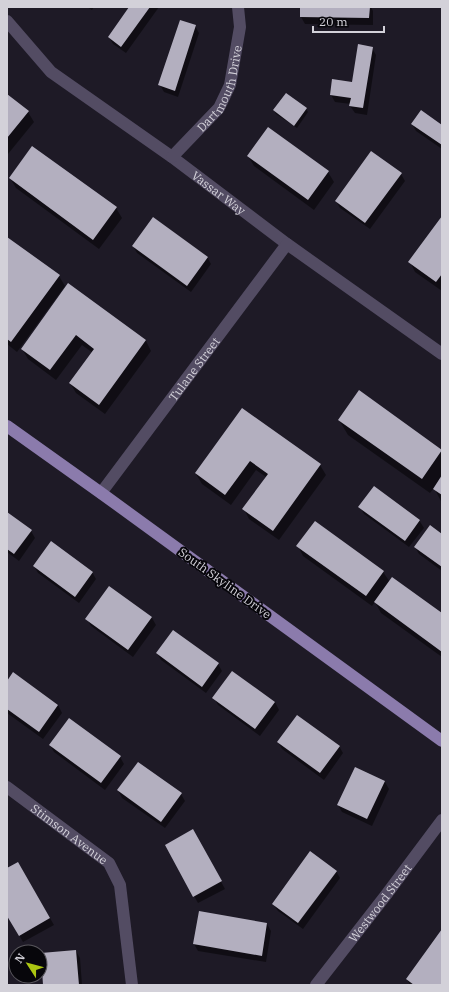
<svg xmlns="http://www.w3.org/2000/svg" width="449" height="992" viewBox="0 0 449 992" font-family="'IBM Plex Serif',serif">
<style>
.shadow{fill:#0007}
.building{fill:#b3afbf}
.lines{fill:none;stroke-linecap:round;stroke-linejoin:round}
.minor{stroke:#534c63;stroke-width:12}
.major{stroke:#8b7bac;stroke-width:12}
.labels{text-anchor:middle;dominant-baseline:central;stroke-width:4;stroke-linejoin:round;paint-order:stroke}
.street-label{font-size:12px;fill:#d3d1d9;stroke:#07060b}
</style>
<rect width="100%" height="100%" fill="#1e1a26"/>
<path class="shadow" d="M87 7H94L92 10Z
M131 7H159L126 53 113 44 109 37Z
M301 7H371L373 11V25L305 24 301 17Z
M195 26 199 33 178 97 164 92 160 85Z
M372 48 376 55 367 115 355 113 350 106 351 104 335 102 331 95 353 83Z
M7 95 28 112 34 122 8 154 7 153Z
M306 109 308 112 297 128 276 114 274 110Z
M412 124 442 127V149L416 131Z
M248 156 328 172 334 182 314 210 254 166Z
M401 174 405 181 370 229 340 208 336 201Z
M10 178 116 208 122 218 99 249 16 188Z
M442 218V291L415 272 410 262Z
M7 238 59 276 65 286 17 352 7 344Z
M133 246 207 257 211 264 191 292 137 253Z
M69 285 146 341 151 351 105 414 76 393 70 383 93 353 82 345 56 380 28 359 22 349Z
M242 409 320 465 326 475 279 540 249 519 244 509 266 477 256 470 231 505 202 484 196 474Z
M339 420 441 451 442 453V503L434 488 430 493 348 435Z
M360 507 419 520 424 528 409 547 364 514Z
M7 513 31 531 35 538 19 561 7 552Z
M442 535V571L419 554 415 547Z
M298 546 383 572 390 582 442 614V657L381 613 375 602 372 606 303 556Z
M34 566 92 572 96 579 79 603 38 573Z
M110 588 152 618 156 625 133 657 91 626 87 619Z
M157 653 218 664 222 671 206 693 161 660Z
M14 673 58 705 62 713 43 739 7 713V682Z
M214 698 275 702 279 710 260 736 218 705Z
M278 742 339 746 343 753 324 780 282 749Z
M50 745 120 757 124 764 105 790 54 752Z
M356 768 385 782 389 789 372 826 342 812 338 805Z
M118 790 181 794 185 801 165 828 122 798Z
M193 830 225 889 198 903 194 896Z
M18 863 54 925 23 942 7 914V870Z
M336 871 340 878 303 929 278 911 273 904Z
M200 913 267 924 271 931 266 962 198 951 194 944Z
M442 931V985H410L407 979Z
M76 951 80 958 82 985H44Z"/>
<path class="building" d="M129 7H150L121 47 108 37Z
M300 7H370L369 18 300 17Z
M180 20 196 25 175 91 158 85Z
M358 44 373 47 363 108 349 106 351 98 330 95 332 79 352 82Z
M286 93 307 108 294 126 273 110Z
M7 94 29 111 7 138Z
M421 110 442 125V145L411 124Z
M268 127 329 171 308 200 247 156Z
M32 146 117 207 93 240 9 178Z
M371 151 402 173 365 223 335 201Z
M442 216V274L436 282 408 262Z
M153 217 208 257 187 286 132 246Z
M7 237 60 275 11 342 7 339Z
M68 283 146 340 99 405 69 383 94 349 76 335 50 370 21 349Z
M359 390 442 450 422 479 338 420Z
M242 408 321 464 273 531 242 509 268 474 250 461 225 495 195 473Z
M442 475V495L433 489Z
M374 486 420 520 405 541 358 507Z
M7 512 32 530 14 554 7 549Z
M315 521 384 571 366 596 296 546Z
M430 525 442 534V567L414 547Z
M51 541 93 572 75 597 33 566Z
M392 577 442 613V652L374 602Z
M109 586 152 617 128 650 85 619Z
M173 630 219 663 202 687 156 653Z
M232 671 275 702 255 729 212 698Z
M13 672 58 705 39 732 7 709V681Z
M297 715 340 746 320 773 277 742Z
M69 718 121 756 101 783 49 745Z
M138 762 182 793 161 822 117 790Z
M355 767 385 781 367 819 337 805Z
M193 829 222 881 193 897 165 845Z
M310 851 337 871 298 923 272 904Z
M18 862 50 918 19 936 7 916V868Z
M199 911 267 923 262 956 193 944Z
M442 929V985H414L406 979Z
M76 950 79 985H43L41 953Z"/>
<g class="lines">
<g class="minor">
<path id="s1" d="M7 21 51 72 172 157 287 244 442 354"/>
<path id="s2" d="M172 157 219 108 230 85 240 27 238 7"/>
<path id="s3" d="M101 493 287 244"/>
<path id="s4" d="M7 787 109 863 120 885 132 985"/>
<path id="s5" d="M316 985 386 895 442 820"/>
</g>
<path class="major" d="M7 426 101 493 442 741"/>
</g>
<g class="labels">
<g class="street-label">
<text stroke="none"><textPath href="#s2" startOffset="86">Dartmouth Drive</textPath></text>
<text stroke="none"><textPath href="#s1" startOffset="274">Vassar Way</textPath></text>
<text stroke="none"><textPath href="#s3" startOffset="155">Tulane Street</textPath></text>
<text transform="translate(225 583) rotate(36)">South Skyline Drive</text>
<text stroke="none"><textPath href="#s4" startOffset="78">Stimson Avenue</textPath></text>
<text stroke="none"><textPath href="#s5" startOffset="104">Westwood Street</textPath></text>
</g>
</g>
<rect width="449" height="992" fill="none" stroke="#d3d1d9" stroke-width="16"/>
<g transform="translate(28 964) rotate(306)"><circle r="19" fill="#07060b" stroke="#59575d"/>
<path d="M0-3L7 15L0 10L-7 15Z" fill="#acc612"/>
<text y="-6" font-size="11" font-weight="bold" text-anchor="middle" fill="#d3d1d9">N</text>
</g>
<path d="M313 26v6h71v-6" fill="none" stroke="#d3d1d9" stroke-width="2"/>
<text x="319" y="26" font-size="12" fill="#d3d1d9" stroke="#07060b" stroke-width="3" paint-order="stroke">20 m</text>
</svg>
